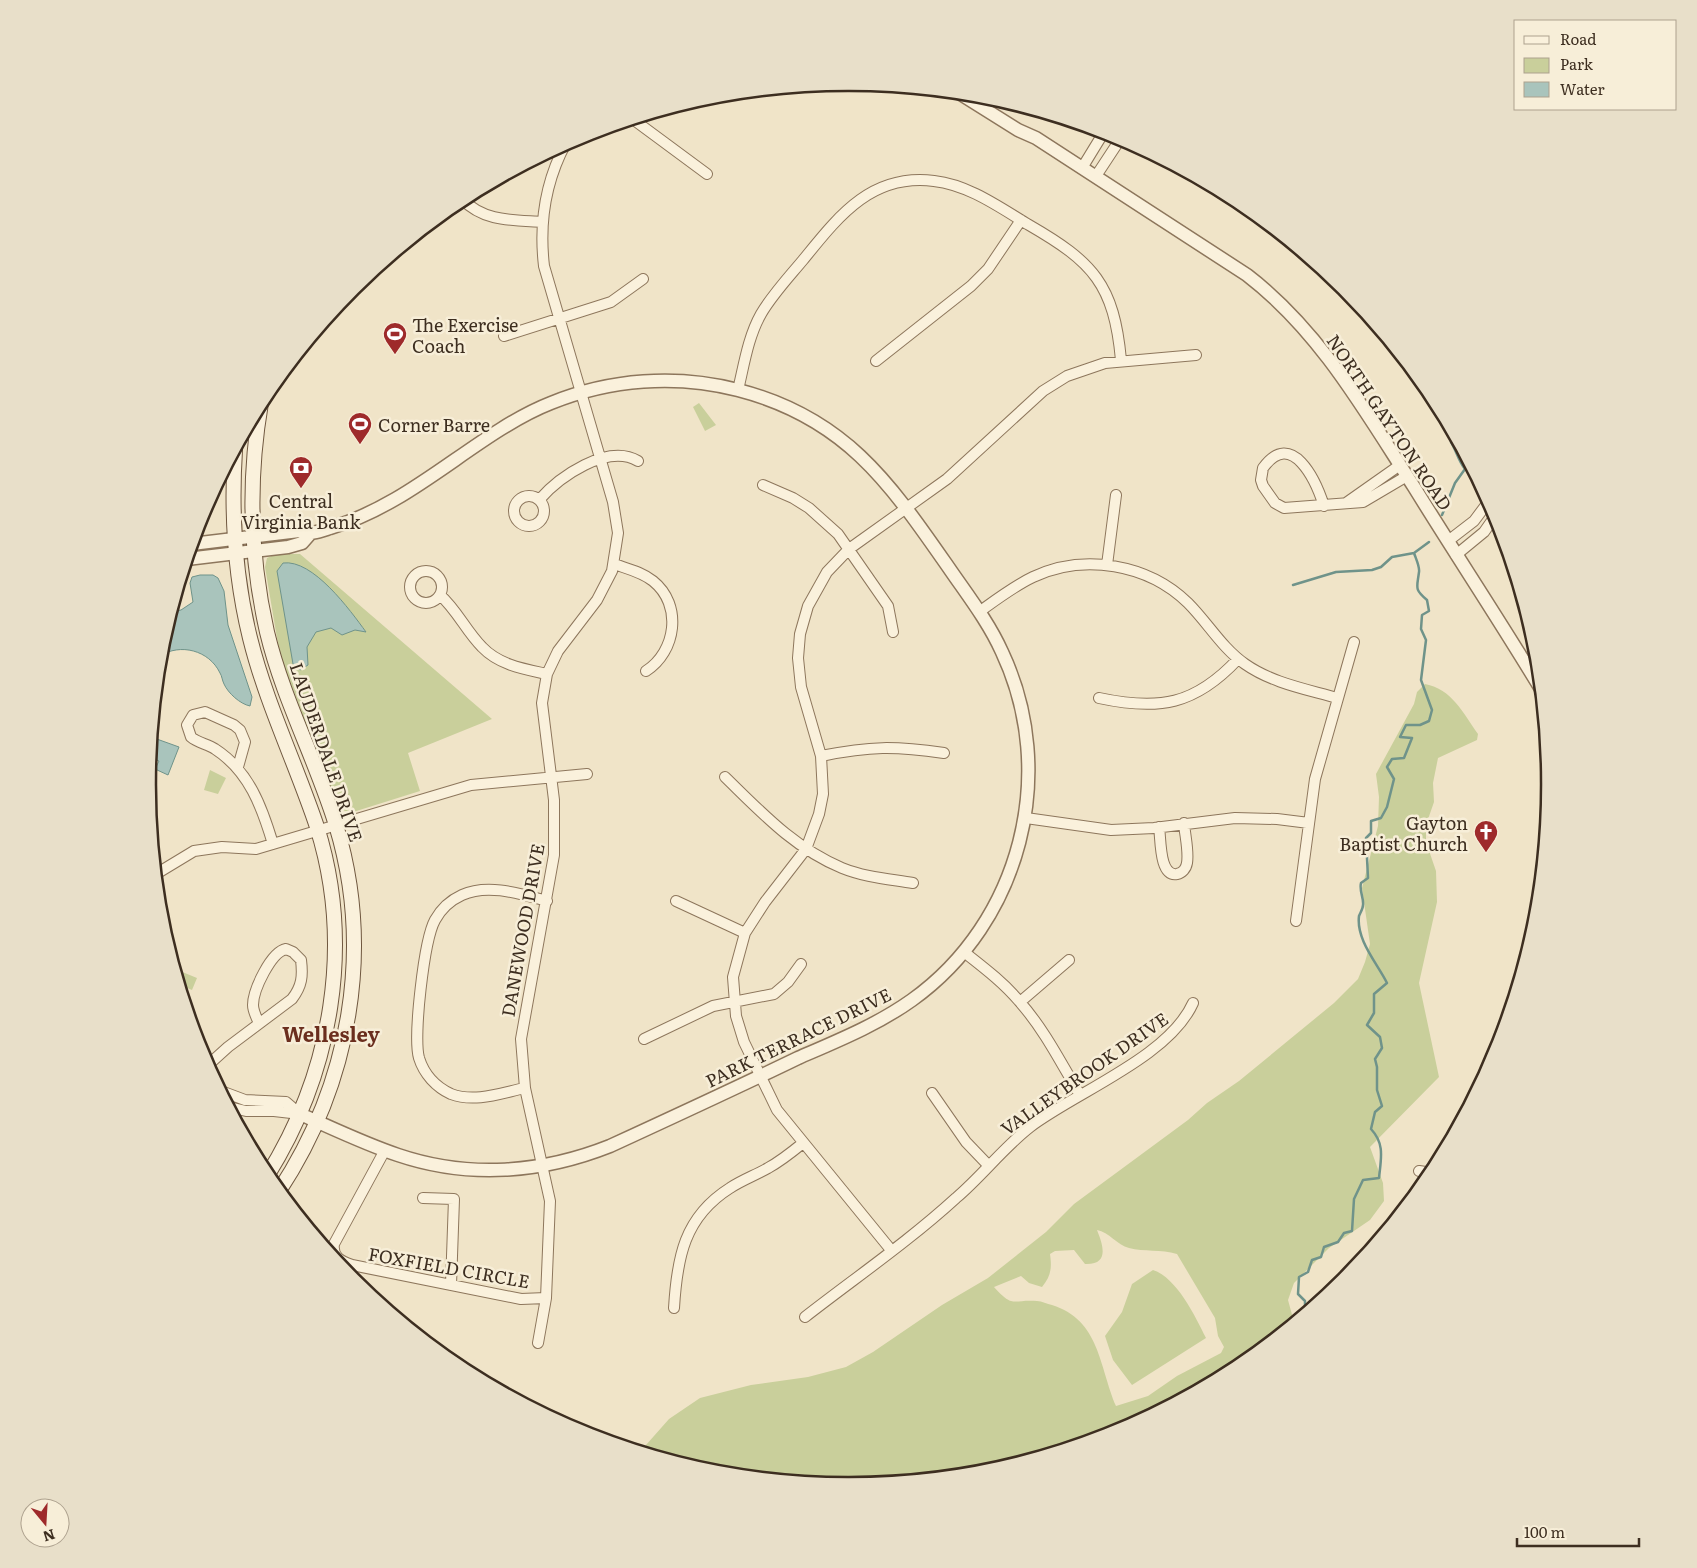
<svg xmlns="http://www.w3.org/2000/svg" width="1697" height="1568" viewBox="0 0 1697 1568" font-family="Literata,serif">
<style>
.green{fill:#c9cf9b;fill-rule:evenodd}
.water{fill:#a9c4bc;stroke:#6f938a}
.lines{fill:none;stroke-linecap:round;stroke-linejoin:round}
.stream{stroke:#6f938a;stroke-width:2.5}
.minor-casing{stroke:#8d765c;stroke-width:12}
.tertiary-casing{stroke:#8d765c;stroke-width:15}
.secondary-casing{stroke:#6f573f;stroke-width:16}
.minor{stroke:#faf1dc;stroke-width:10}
.tertiary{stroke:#faf1dc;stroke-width:12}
.secondary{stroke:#faf1dc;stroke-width:14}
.labels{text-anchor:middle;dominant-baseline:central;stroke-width:5;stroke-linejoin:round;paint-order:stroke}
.poi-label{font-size:18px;fill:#3d2e20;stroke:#f7eed8;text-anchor:start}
.street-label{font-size:18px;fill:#3d2e20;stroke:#f7eed8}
.quarter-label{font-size:20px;font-weight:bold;fill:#6b2e1e;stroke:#f7eed8}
.rim{fill:none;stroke:#3d2e20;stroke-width:2.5}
</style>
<rect width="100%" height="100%" fill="#f0e4c8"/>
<path class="green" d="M699 403 716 425 705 431 693 407Z
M276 554H300L492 719 408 753 420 791 350 813 338 808 280 656 265 567 267 558Z
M1425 684C1452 689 1463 713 1478 734L1477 740 1438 758 1433 783 1434 802 1426 825V842L1436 871 1437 902 1419 983 1439 1077 1370 1147 1383 1183 1384 1201 1370 1220 1329 1248 1294 1283 1288 1300 1294 1322 1238 1367 1117 1432 985 1472 848 1485 711 1472 642 1451 646 1445 669 1419 700 1398 751 1385 808 1377 846 1367 873 1352 942 1305 988 1278 1046 1232 1074 1204 1188 1120 1207 1103 1239 1081 1334 1003 1358 979 1365 962 1370 944 1362 888 1378 826 1379 797 1376 774 1414 704 1417 692ZM1097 1230C1109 1232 1117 1245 1129 1248 1144 1252 1161 1249 1177 1254L1215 1318 1218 1336 1224 1347 1221 1353 1177 1376 1148 1396 1116 1406C1099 1366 1100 1320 1052 1305 1047 1304 1042 1301 1037 1301 1012 1299 1014 1309 994 1287L1021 1276 1029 1283 1042 1287C1051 1276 1052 1268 1050 1254L1055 1251 1074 1250 1085 1264C1111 1265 1102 1243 1097 1230Z
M210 770 226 778 218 794 204 790Z
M175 969 197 978 192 990 180 985Z
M1153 1270C1177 1278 1195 1316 1206 1338L1132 1385 1113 1360 1105 1336 1122 1312 1132 1284Z"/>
<path class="water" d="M283 563C313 559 350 610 366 632L355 630 342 635 331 628 316 632 307 647 308 665 300 670 293 664 277 571Z
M200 575H213L218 578 224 591 228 625 252 697 250 706C240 704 228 693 224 684 222 680 222 676 220 673 209 650 180 643 160 656L171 612 181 610 193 602 190 583 192 577Z
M152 735 154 738 179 747 168 775 155 769 159 761 152 758 149 766Z"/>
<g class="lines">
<path class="stream" d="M1442 515 1455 483 1465 469C1458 460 1457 452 1451 442L1455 438
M1293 585 1336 572 1372 570 1381 567 1392 557 1414 553 1429 542
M1305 1312V1301L1298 1294 1299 1277 1308 1272 1312 1260 1321 1257 1324 1247 1338 1242 1344 1233 1352 1231 1354 1199 1363 1180 1379 1178C1381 1158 1385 1144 1371 1129L1375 1112 1382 1106 1377 1090V1067L1375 1059 1382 1048 1380 1037 1367 1025 1374 1013V994L1387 983C1377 963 1356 940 1359 916 1360 913 1363 909 1363 905 1364 898 1359 891 1361 883L1368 878 1366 838 1371 833V821L1381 818 1387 807 1394 779 1387 767 1392 759 1404 758 1412 738 1400 737 1406 725H1420L1429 721 1432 710 1421 680 1426 640 1421 629 1422 615 1429 611 1427 600C1414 589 1417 588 1419 572 1420 567 1416 559 1414 553
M1184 1396 1188 1392 1189 1393"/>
<g class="minor-casing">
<path id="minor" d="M634 120 707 174
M1082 168 1104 132
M1096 176 1121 138
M462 199C484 222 513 220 542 222
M504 336 611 302 643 279
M876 361 971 286 988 269 1021 220
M738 390C744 365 748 337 761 314 772 295 788 278 803 260 838 217 871 173 934 181 969 185 999 207 1029 225 1093 262 1114 284 1121 360
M763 485 793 498 809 508 838 534 888 606 893 632
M514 511a15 15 0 1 1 30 0a15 15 0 1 1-30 0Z
M539 500C559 477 607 443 638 461
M1346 503 1400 465
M1324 506C1316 481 1292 428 1263 468L1261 480 1263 486 1275 503 1284 508 1363 502 1407 476
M1448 541 1474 521 1489 501
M1456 555 1484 532 1496 515
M614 564C628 569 642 572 653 581 683 605 676 652 646 671
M1107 565 1116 495
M410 587a16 16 0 1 1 32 0a16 16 0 1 1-32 0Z
M440 595C457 610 466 631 482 647 499 665 524 669 547 674
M979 612C997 599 1014 586 1033 577 1084 553 1148 564 1188 603 1208 623 1222 648 1245 664 1272 683 1306 689 1337 698
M1099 698C1159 711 1195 705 1238 659
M821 756C871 746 894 746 944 753
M238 767 245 742 240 730 234 725 205 712 193 715 187 725 191 737C198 743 208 744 215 749 249 771 262 807 273 844
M725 777C761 812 794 848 842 868 864 877 889 879 913 883
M1026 818 1111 830 1154 828 1235 818 1277 819 1309 823
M1159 827C1161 839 1159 877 1177 874 1182 873 1186 869 1187 863 1189 851 1185 836 1184 823
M156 874 194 851 222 847 256 849 471 785 587 774
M676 901 745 933
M1296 921 1315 779 1354 642
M964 952C983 967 1003 982 1019 1001 1044 1029 1061 1063 1080 1095
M1020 1002 1069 960
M644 1039 713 1006 774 994 788 982 801 964
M207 1066 228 1047 292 999C302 986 303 976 301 960L293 952 286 949C271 952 253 990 253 1005 253 1011 256 1017 259 1023
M525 1088C501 1093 475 1103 451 1094 436 1087 424 1074 419 1058 413 1037 424 940 435 920 441 909 451 900 462 895 488 883 521 894 547 901
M221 1091 245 1100 286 1102 300 1114
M932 1093 966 1142 989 1166
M229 1107 246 1111H274L300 1114
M385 1150 334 1244C332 1257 341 1261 352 1265L521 1299 546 1298
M1419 1171 1432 1173
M423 1198 454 1199 451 1285
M891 1250 777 1110 744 1042 736 1016 733 977 745 933 765 902 806 849 819 814 823 794 821 756 801 687 798 658 800 634 808 606 827 572 849 549 947 479 1043 391 1067 376 1105 363 1196 355
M674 1308C677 1258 684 1217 730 1188 742 1180 756 1175 768 1168 781 1161 792 1152 803 1143
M805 1317C855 1278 909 1241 956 1198 982 1176 1003 1148 1030 1127 1076 1092 1169 1057 1193 1003
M538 1343 546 1298 550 1201 525 1088 521 1039 554 855V800L542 703 547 674 558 651 597 600 612 571 618 533 613 502 544 266C539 223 545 182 566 143"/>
</g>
<g class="tertiary-casing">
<path id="tertiary" d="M959 93 1018 130 1036 138 1247 275C1320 331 1365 411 1414 487 1456 555 1500 621 1541 689
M192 544 299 531C311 535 318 532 330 528 395 509 445 464 501 429 517 419 533 410 551 403 610 379 676 374 738 390 847 418 891 485 951 571 969 597 989 623 1002 652 1059 773 1021 922 912 1000 877 1025 837 1041 798 1058 736 1088 673 1117 610 1146 542 1173 469 1179 398 1155 365 1144 332 1128 300 1114
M187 559 288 547 302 543 309 535"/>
</g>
<g class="secondary-casing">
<path id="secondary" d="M261 403C248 479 250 557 267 632 283 699 316 760 336 825 374 950 350 1083 279 1191
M235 450C231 513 235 577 250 638 266 703 296 764 317 827 354 945 332 1072 267 1176"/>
</g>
<use href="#minor" class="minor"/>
<use href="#tertiary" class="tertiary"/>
<use href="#secondary" class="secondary"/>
</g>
<defs>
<g id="stadium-pin" transform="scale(1.25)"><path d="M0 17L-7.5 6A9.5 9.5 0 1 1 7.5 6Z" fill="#9e2a2b" stroke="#f7eed8"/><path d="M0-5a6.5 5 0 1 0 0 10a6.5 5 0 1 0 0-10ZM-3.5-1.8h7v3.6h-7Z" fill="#fff"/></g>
<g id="bank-pin" transform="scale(1.25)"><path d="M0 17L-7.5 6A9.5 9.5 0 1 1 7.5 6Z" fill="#9e2a2b" stroke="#f7eed8"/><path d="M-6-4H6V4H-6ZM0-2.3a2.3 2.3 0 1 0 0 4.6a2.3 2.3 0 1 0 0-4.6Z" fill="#fff"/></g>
<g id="church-pin" transform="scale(1.25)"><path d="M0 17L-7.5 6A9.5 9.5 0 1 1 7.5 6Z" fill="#9e2a2b" stroke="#f7eed8"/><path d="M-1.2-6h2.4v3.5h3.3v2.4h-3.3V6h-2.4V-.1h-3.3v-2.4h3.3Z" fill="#fff"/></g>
</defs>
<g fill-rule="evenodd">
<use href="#stadium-pin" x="395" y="334"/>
<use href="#stadium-pin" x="360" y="424"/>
<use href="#bank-pin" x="301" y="468"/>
<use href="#church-pin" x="1486" y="832"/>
</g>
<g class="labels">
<g class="poi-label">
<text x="412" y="324">The Exercise<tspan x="412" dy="21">Coach</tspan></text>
<text x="378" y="424">Corner Barre</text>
<text x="301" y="500" text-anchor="middle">Central<tspan x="301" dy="21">Virginia Bank</tspan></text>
<text x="1468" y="822" text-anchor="end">Gayton<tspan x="1468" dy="21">Baptist Church</tspan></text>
</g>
<g class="street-label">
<text transform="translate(1390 422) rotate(56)">NORTH GAYTON ROAD</text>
<text transform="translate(327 752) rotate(71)">LAUDERDALE DRIVE</text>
<text transform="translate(522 930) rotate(-80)">DANEWOOD DRIVE</text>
<text transform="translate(798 1037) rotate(-26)">PARK TERRACE DRIVE</text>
<text transform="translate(1084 1073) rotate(-35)">VALLEYBROOK DRIVE</text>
<text transform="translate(449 1267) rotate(10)">FOXFIELD CIRCLE</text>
</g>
<g class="quarter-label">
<text x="331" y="1033">Wellesley</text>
</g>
</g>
<path d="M0 0H1697V1568H0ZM848 91H849A692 692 0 0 1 1541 783V785A692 692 0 0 1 849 1477H848A692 692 0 0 1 156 785V783A692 692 0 0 1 848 91Z" fill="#e8dfc9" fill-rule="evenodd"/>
<path class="rim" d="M848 91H849A692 692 0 0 1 1541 783V785A692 692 0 0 1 849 1477H848A692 692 0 0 1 156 785V783A692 692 0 0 1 848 91Z"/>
<rect x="1514" y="20" width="162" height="90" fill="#f7eed8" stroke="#ada18e"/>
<rect x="1524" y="36" width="25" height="8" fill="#faf1dc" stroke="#ada18e"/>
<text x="1560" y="45" font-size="15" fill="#3d2e20">Road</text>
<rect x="1524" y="58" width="25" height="15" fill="#c9cf9b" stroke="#ada18e"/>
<text x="1560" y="70" font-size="15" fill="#3d2e20">Park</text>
<rect x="1524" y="82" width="25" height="15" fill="#a9c4bc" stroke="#ada18e"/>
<text x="1560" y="95" font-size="15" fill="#3d2e20">Water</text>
<g transform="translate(45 1523) rotate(162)"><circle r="24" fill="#f7eed8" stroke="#ada18e"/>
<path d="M0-4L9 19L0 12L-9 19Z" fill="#9e2a2b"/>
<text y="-8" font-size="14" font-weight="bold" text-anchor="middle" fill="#3d2e20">N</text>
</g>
<path d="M1517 1538v8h122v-8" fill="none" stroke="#3d2e20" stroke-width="2.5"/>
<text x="1524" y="1538" font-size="15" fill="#3d2e20" stroke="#f7eed8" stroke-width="4" paint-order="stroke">100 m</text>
</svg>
